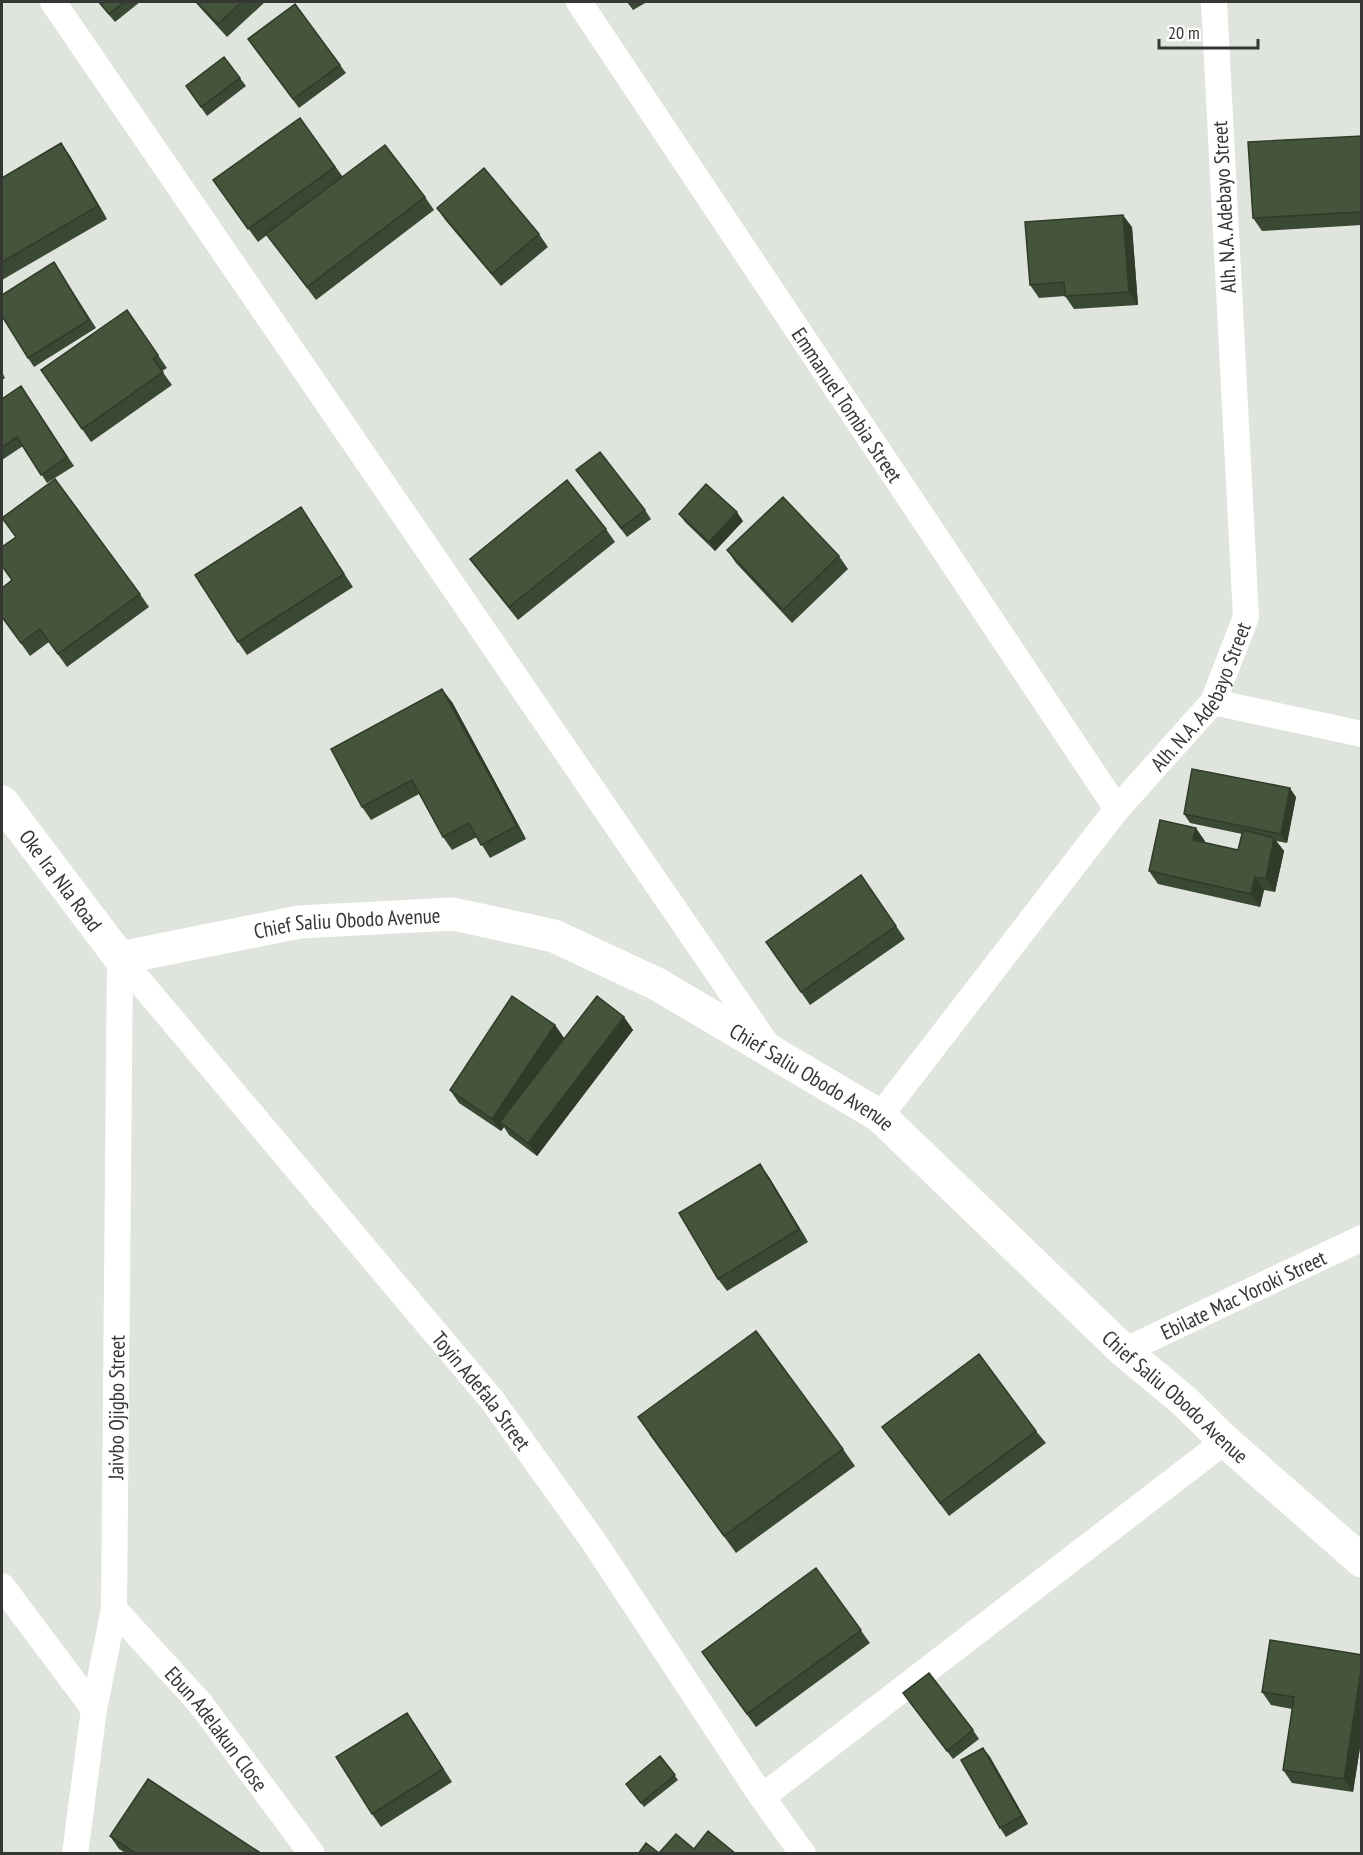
<svg xmlns="http://www.w3.org/2000/svg" width="1363" height="1855" viewBox="0 0 1363 1855" font-family="'PT Sans Narrow',sans-serif">
<style>
.lines{fill:none;stroke-linecap:round;stroke-linejoin:round}
.street{stroke:#fff;stroke-width:26}
.secondary{stroke:#fff;stroke-width:33}
.wall{fill:#3a4933}
.shaded-wall{fill:#303c29}
.building{fill:#44553b;stroke:#303c29;stroke-width:1.5}
.labels{text-anchor:middle;dominant-baseline:central;stroke-width:6;stroke-linejoin:round;paint-order:stroke}
.street-label{font-size:21px;fill:#353735;stroke:#fff}
</style>
<rect width="100%" height="100%" fill="#dfe4dd"/>
<g class="lines">
<g class="street">
<path d="M53 2 770 1049"/>
<path id="s1" d="M579 2 1117 809"/>
<path d="M1213 702 1362 734"/>
<path id="s2" d="M120 958 492 1400 594 1542 762 1797 803 1854"/>
<path id="s3" d="M880 1116 1117 809 1213 702 1246 617 1214 2"/>
<path id="s4" d="M1124 1351 1362 1238"/>
<path d="M2 1586 94 1709"/>
<path id="s5" d="M114 1609 200 1703 312 1854"/>
<path d="M762 1797 1225 1441"/>
<path id="s6" d="M75 1854 94 1709 114 1609 120 958"/>
</g>
<path class="secondary" id="s7" d="M2 802 120 958 299 922 453 914 554 936 657 984 880 1116 1124 1351 1183 1400 1225 1441 1362 1561"/>
</g>
<path class="wall" d="M98 2H140L115 22Z
M195 2H265L227 37Z
M627 2H647L633 10Z
M295 4 346 73 299 108 254 47Z
M240 78 246 86 207 116 186 86Z
M300 118 343 177 425 197 434 210 316 300 267 235 258 242 213 180Z
M1362 136V225L1262 231 1253 218Z
M61 143 70 156 107 219 2 280V178Z
M437 208 539 234 548 247 501 286 446 221Z
M1132 227 1138 305 1074 309 1065 296 1039 298 1030 285Z
M54 262 96 328 34 367 28 358Z
M127 310 167 368 162 371 172 385 91 442 41 370Z
M2 372 5 378 2 380Z
M21 386 74 466 47 483 23 446 2 460V399Z
M576 470 645 510 651 519 627 537Z
M301 507 353 587 247 655 238 642Z
M679 514 743 521 715 551 685 522Z
M606 529 615 542 518 620 479 571 470 559Z
M2 547 140 594 149 607 67 667 49 642 30 656 2 617 12 580 2 566Z
M727 550 839 556 848 569 792 623 736 563Z
M452 702 526 839 490 858 477 837 452 850 443 837 419 794 371 820 362 807Z
M1296 797 1287 843 1276 841 1284 851 1275 892 1264 890 1260 907 1158 884 1149 871 1205 841 1204 843 1238 850 1242 834 1190 823 1184 814Z
M861 875 905 939 810 1005 766 942Z
M624 1017 633 1030 537 1156 509 1135 504 1127 501 1131 459 1103 450 1090 555 1025 564 1038 557 1047Z
M769 1177 808 1242 727 1291 718 1279Z
M882 1427 1036 1431 1046 1443 949 1516Z
M649 1434 843 1449 855 1466 736 1553Z
M816 1568 870 1643 756 1727 711 1665Z
M1362 1664V1735L1353 1792 1292 1783 1283 1770 1292 1709 1271 1705 1262 1692Z
M909 1702 973 1730 979 1739 953 1759Z
M407 1713 452 1782 381 1827 372 1814Z
M983 1748 990 1757 1028 1824 1006 1837 1000 1828Z
M660 1756 678 1780 644 1807 629 1788Z
M110 1836 262 1854H127L119 1849Z"/>
<path class="shaded-wall" d="M61 143 70 156 107 219 98 206Z
M1123 215 1132 227 1138 305 1129 292Z
M737 512 743 521 715 551 709 542Z
M442 689 452 702 526 839 517 826Z
M1290 788 1296 797 1287 843 1281 834Z
M1196 828 1205 841 1202 853 1193 840Z
M1274 838 1284 851 1275 892 1266 879Z
M1255 877 1264 890 1260 907 1251 894Z
M624 1017 633 1030 537 1156 528 1143Z
M555 1025 564 1038 505 1125 500 1122 504 1127 501 1131 492 1119Z
M760 1164 769 1177 808 1242 799 1229Z
M1362 1664V1735L1353 1792 1344 1779Z
M407 1713 416 1726 452 1782 443 1769Z
M983 1748 990 1757 1028 1824 1022 1816Z"/>
<path class="building" d="M99 2H124L109 14Z
M197 2H242L218 24Z
M295 4 340 65 293 99 248 39Z
M224 57 240 78 201 107 186 86Z
M300 118 335 167 248 229 213 180Z
M1362 136V212L1253 218 1248 142Z
M61 143 98 206 2 262V178Z
M385 145 425 197 307 287 266 234Z
M484 168 539 234 492 274 437 208Z
M1123 215 1129 292 1065 296 1064 282 1030 285 1025 222Z
M54 262 89 320 28 358 2 316V295Z
M127 310 158 355 153 359 163 372 82 429 41 370Z
M21 386 67 457 41 475 17 437 2 447V399Z
M600 452 645 510 621 528 576 470Z
M55 479 140 594 58 654 40 629 21 643 2 617V588L12 580 2 566V547L16 537 2 518Z
M567 480 606 529 509 607 470 559Z
M706 484 737 512 709 542 679 514Z
M783 497 839 556 783 610 727 550Z
M301 507 344 574 238 642 195 575Z
M442 689 517 826 481 845 469 823 443 837 412 780 362 807 331 749Z
M1192 769 1290 788 1281 834 1184 814Z
M1160 820 1196 828 1193 840 1238 850 1243 830 1274 838 1266 879 1255 877 1251 894 1149 871Z
M861 875 896 926 801 992 766 942Z
M512 996 555 1025 492 1119 450 1090Z
M597 996 624 1017 528 1143 500 1122Z
M760 1164 799 1229 718 1279 679 1213Z
M756 1331 843 1449 724 1536 638 1417Z
M979 1354 1036 1431 940 1503 882 1427Z
M816 1568 861 1630 747 1714 702 1652Z
M1270 1640 1362 1655V1664L1344 1779 1283 1770 1294 1697 1262 1692Z
M929 1673 973 1730 947 1751 903 1693Z
M407 1713 443 1769 372 1814 336 1757Z
M983 1748 1022 1816 1000 1828 961 1760Z
M660 1756 675 1775 641 1803 626 1784Z
M148 1779 262 1854H137L110 1836Z
M708 1831 736 1854H638L646 1843 659 1853 676 1834 694 1849Z"/>
<g class="labels">
<g class="street-label">
<text transform="translate(1224 207) rotate(-93)">Alh. N.A. Adebayo Street</text>
<text stroke="none"><textPath href="#s1" startOffset="484">Emmanuel Tombia Street</textPath></text>
<text stroke="none"><textPath href="#s3" startOffset="530">Alh. N.A. Adebayo Street</textPath></text>
<text stroke="none"><textPath href="#s7" startOffset="98">Oke Ira Nla Road</textPath></text>
<text stroke="none"><textPath href="#s7" startOffset="426">Chief Saliu Obodo Avenue</textPath></text>
<text stroke="none"><textPath href="#s7" startOffset="930">Chief Saliu Obodo Avenue</textPath></text>
<text stroke="none"><textPath href="#s4" startOffset="132">Ebilate Mac Yoroki Street</textPath></text>
<text stroke="none"><textPath href="#s2" startOffset="564">Toyin Adefala Street</textPath></text>
<text stroke="none"><textPath href="#s7" startOffset="1416">Chief Saliu Obodo Avenue</textPath></text>
<text stroke="none"><textPath href="#s6" startOffset="450">Jaivbo Ojigbo Street</textPath></text>
<text stroke="none"><textPath href="#s5" startOffset="158">Ebun Adelakun Close</textPath></text>
</g>
</g>
<rect width="1363" height="1855" fill="none" stroke="#353735" stroke-width="6"/>
<path d="M1159 39v9h99v-9" fill="none" stroke="#353735" stroke-width="3"/>
<text x="1168" y="39" font-size="18" fill="#353735" stroke="#ffffff" stroke-width="4.5" paint-order="stroke">20 m</text>
</svg>
